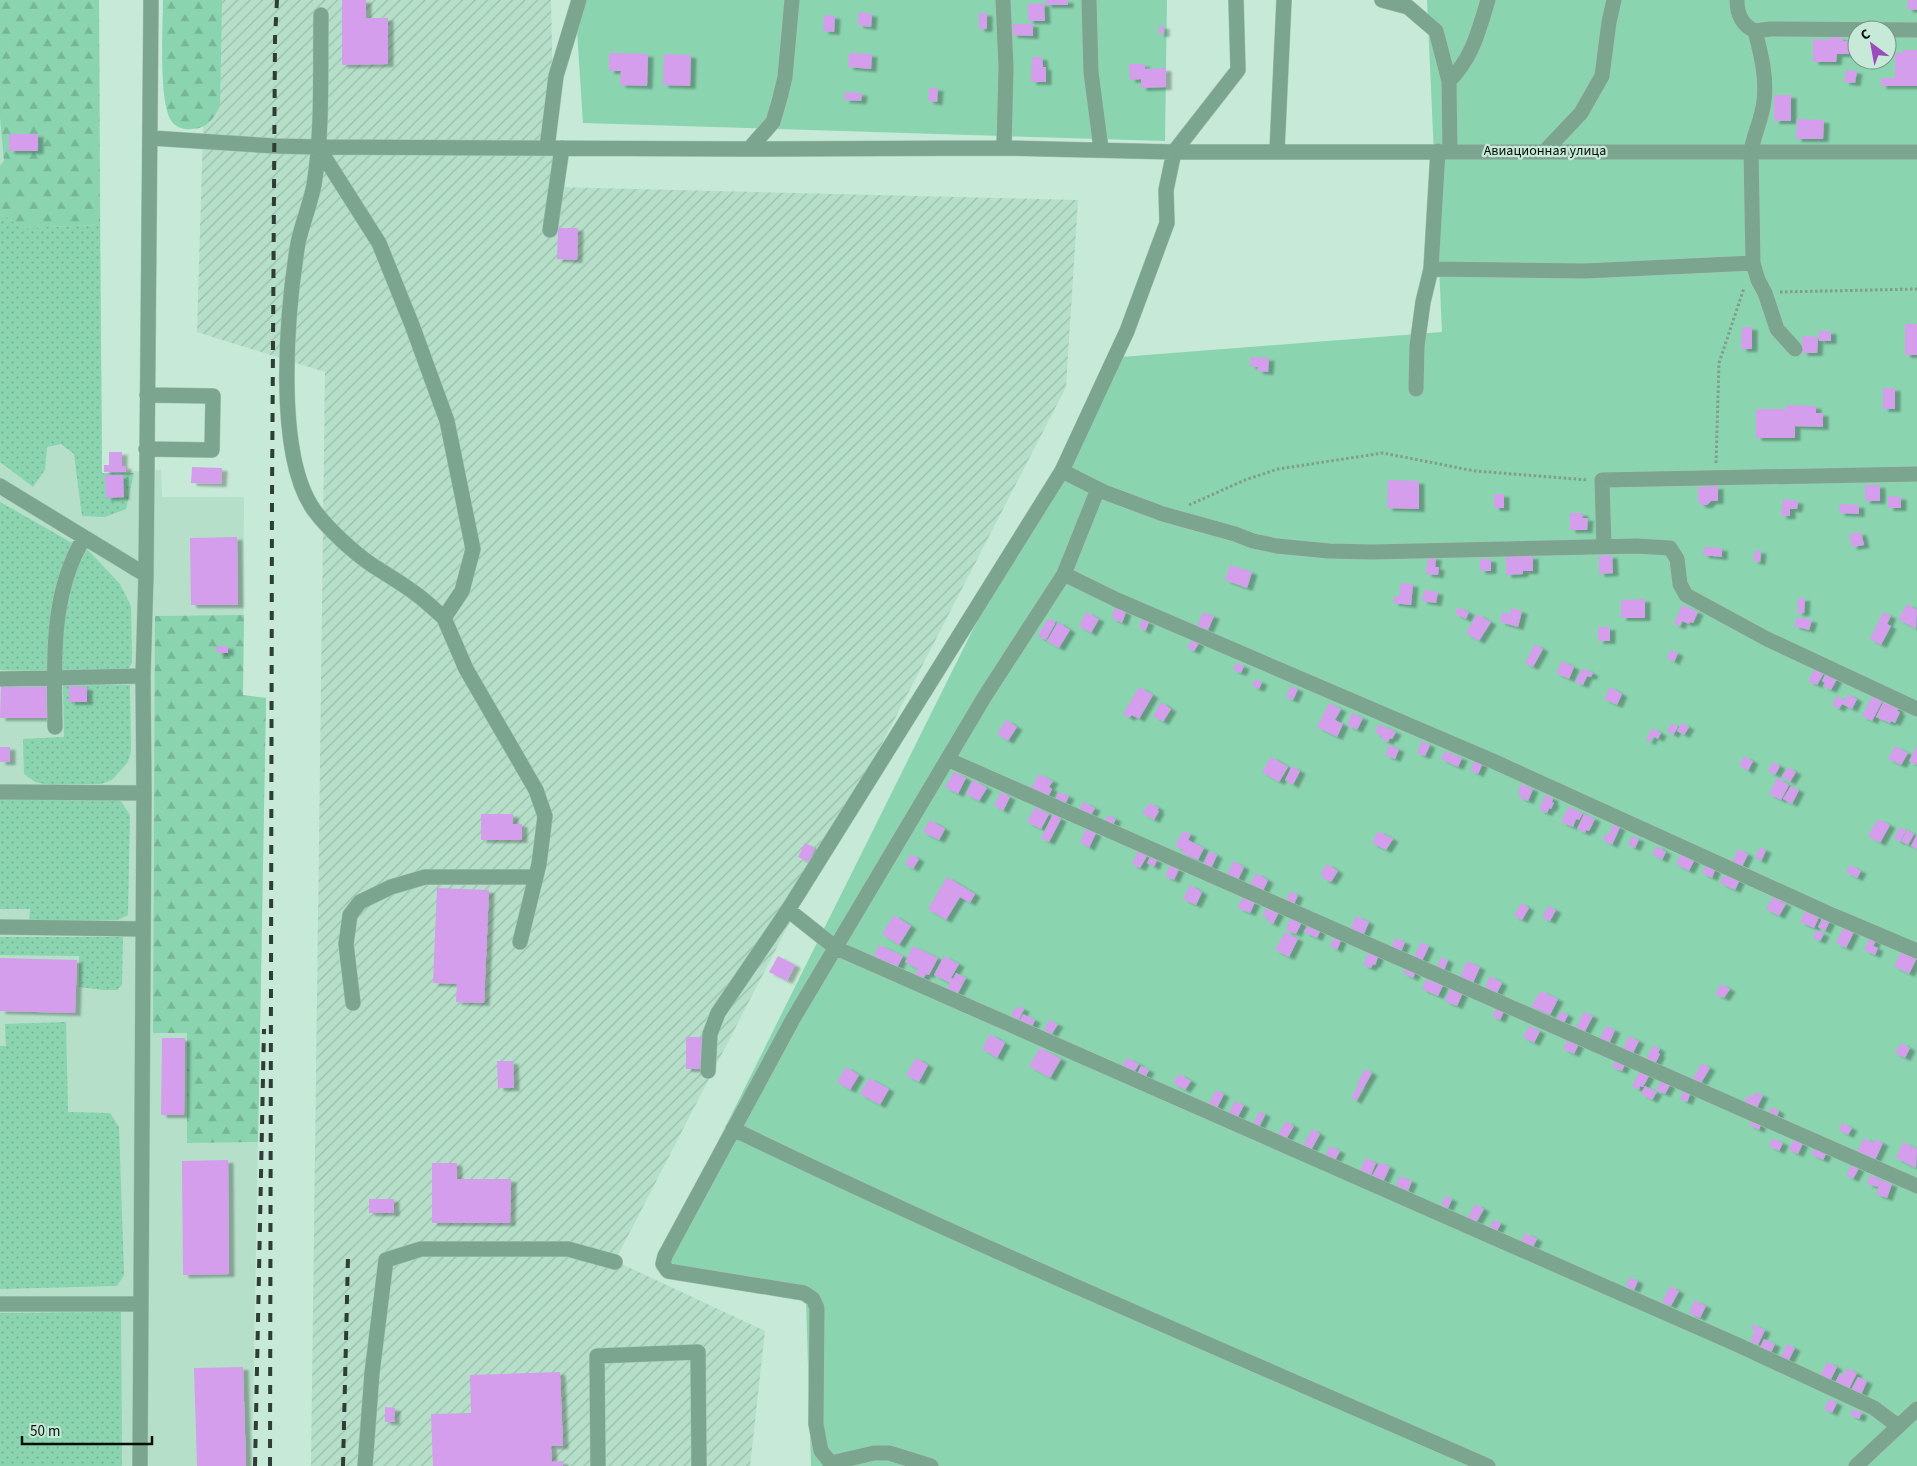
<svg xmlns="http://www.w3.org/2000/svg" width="1917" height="1466" viewBox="0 0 1917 1466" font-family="'Source Sans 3',sans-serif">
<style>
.built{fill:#b5dfc9}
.industrial{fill:url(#industrial-furrows)}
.grass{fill:url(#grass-dots)}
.forest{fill:url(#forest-firs)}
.garden{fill:#8ad4b0;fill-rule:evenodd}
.building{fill:#d49eec;filter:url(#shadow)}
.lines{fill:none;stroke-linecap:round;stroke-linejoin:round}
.minor-casing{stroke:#a8c6b6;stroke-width:16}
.path{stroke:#829c8e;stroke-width:3;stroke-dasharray:2.5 2.5;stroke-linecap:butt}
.minor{stroke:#7ba58f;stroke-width:15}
.rail{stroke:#2e3d35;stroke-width:4;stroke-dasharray:9 9;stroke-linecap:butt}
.labels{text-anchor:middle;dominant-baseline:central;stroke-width:4.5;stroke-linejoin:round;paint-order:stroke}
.street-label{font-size:14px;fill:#050f0a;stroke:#c7e9d7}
</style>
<defs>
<pattern id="industrial-furrows" width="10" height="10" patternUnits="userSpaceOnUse" patternTransform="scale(1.25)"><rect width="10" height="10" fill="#b5dfc9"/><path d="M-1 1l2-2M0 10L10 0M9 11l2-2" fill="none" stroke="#9abeab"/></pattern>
<pattern id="grass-dots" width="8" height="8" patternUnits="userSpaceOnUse" patternTransform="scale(1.25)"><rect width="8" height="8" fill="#8ad4b0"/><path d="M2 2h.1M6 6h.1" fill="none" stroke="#76b596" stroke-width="1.8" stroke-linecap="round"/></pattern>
<pattern id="forest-firs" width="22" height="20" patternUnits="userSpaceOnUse" patternTransform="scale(1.25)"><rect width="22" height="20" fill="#8ad4b0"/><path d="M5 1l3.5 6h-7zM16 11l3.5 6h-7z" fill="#76b596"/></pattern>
<filter id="shadow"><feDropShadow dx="5.5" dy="3" stdDeviation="1" flood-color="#0004"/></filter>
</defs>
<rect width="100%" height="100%" fill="#c7e9d7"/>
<path class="built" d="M0 0H99L102 473 161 470 162 497H244L243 695 266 698 252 1466H0Z"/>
<path class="industrial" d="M207 0H551L555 187 1078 200 1066 387 615 1261 765 1331 750 1466H311L325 372 197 332Z"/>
<path class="grass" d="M0 212 22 228 100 225 102 473H134L126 509 105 517 82 516 74 454 61 444 47 447 45 470 33 487 0 462Z
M0 502 74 544 48 671 0 670Z
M87 549 120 584 131 606 132 662 129 668 120 672 61 670C64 623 64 591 87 549Z
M63 685H130L131 751 128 762 112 780 101 784 48 785 35 782 24 774 23 739 64 737Z
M0 799 120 800 130 815 128 915 118 920 29 921 30 909H0Z
M0 937H123L122 985 117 990H103L79 987V956L0 955Z
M66 1022 68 1112 110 1113 119 1127 124 1275 117 1286 0 1289V1046H6L5 1024Z
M121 1312 122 1466H0V1313Z"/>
<path class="forest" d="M0 0H99L100 225 22 228 0 212V166L4 161 0 117Z
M163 0H222L220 106C214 118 207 129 192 129 185 130 177 128 172 122 158 103 163 26 163 0Z
M244 615 243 695 266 698 258 1142 187 1143V1033H153L155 616Z"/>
<path class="garden" d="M575 0H1167L1165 141 583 123Z
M1427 0H1917V1466H811L806 1299 659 1260 1023 529 1121 357 1442 332ZM1857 30H1887V60H1857Z"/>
<path class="building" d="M342 0H366V18H388V64L342 65Z
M1046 0H1068V5H1046Z
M1908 0H1917V10L1907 9Z
M1044 3 1045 21H1028V4Z
M859 12 872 14 871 27 858 25Z
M979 13H987V29H979Z
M824 15 835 16 834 32 823 31Z
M1013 24H1033V36L1012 35Z
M1159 26H1164V34H1159Z
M1829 35H1834L1833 37 1843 38V41H1857V54H1837L1836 62H1813V39L1829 40Z
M1903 50H1917V86H1881V78H1895V53H1903Z
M609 53 648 54 647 86 620 85 621 71H609Z
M849 53 872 54 871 69 848 67Z
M664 54 691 55 690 86 663 85Z
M1032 57H1042L1043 67H1046V82H1031Z
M1129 64H1145V69L1166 68V87L1141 88V79L1130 80Z
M1846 70 1857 71 1855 83 1844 82Z
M929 88H938L937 102 928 101Z
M845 92 862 93 861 101 844 100Z
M1774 95H1791V121H1774Z
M1797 119 1824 120 1823 139H1796Z
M9 134H38V151H9Z
M558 228H578L577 260 557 259Z
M1905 324H1917V355H1905Z
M1742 327H1752V349H1741Z
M1819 331H1831V341H1819Z
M1802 336 1818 337 1817 353H1802Z
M1251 357 1269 358 1268 372 1257 371 1258 367 1250 366Z
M1883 388H1895V409H1883Z
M1787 405 1816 406V413H1823V427L1795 426V438H1756V409H1787Z
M109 452H122V466H126V472H104V465H109Z
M192 467 222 468 221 484 191 483Z
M105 475H123L124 497 106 498Z
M1388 480 1419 481V509L1387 508Z
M1865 485H1880V501H1865Z
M1718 486V501H1711L1707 505H1701L1698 501V487Z
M1494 494H1504V508H1494Z
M1888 496 1901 497V508H1888Z
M1783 499 1798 501 1797 509H1790V516H1781Z
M1840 504 1859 505V514L1839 513Z
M1570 513H1583L1582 518H1588L1587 530H1570Z
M1861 532 1864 545 1852 547 1849 534Z
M237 537 238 605H191L190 538Z
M1704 547 1722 548V557L1703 555Z
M1755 550 1761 551 1760 562 1753 561Z
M1612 555 1613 573 1599 574V556Z
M1533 556V571H1523V574L1506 575V557Z
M1428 557H1436L1435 567H1439L1438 575 1426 574Z
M1480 559H1491V571H1480Z
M1230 565 1252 572 1247 588 1225 580Z
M1401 583 1413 584 1411 605 1393 603 1394 596 1399 597Z
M1424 590 1438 592 1436 603 1422 601Z
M1798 598H1805L1804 613H1797Z
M1645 599V618H1621V600Z
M1907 604 1917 610 1916 629 1898 619Z
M1682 605 1698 612 1693 623 1690 622 1689 624 1682 621 1680 626 1674 624Z
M1115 607 1126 612 1122 623 1112 618Z
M1458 607 1469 612 1466 619 1455 614Z
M1511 608 1522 611 1518 627 1500 622 1502 612 1510 614Z
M1086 612 1099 619 1091 633 1079 626Z
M1203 612 1214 616 1208 630 1197 626Z
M1883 612 1891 616 1887 624 1891 626 1881 645 1870 639Z
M1477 614 1491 622 1479 641 1466 633Z
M1797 617 1812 620 1809 630 1794 626Z
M1051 619 1055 621 1054 623 1055 624 1046 640 1038 636 1047 620 1049 621Z
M1142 619 1149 622 1145 631 1139 628Z
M1058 622 1070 630 1059 648 1047 641Z
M1598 627H1610V641H1598Z
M1192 639 1199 643 1194 651 1187 648Z
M1535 644 1543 649 1533 667 1525 663Z
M217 646H228V653H217Z
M1671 650 1678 653 1674 662 1667 658Z
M1562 661 1574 667 1569 679 1556 673Z
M1236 663 1244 666 1241 673 1233 670Z
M1583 668 1593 673 1591 677 1587 676 1583 685 1575 682Z
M1815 668 1824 673 1817 685 1808 681Z
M1826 673 1837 679 1831 690 1823 686 1825 683 1822 681Z
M1255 679 1262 682 1259 689 1252 686Z
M1 684H48L47 718H0Z
M69 686 87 687V702H69Z
M1291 686 1298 689 1293 700 1286 697Z
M1139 687 1153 695 1139 719 1132 715 1129 718 1123 714Z
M1610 687 1622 694 1617 705 1604 699Z
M1848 694 1857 699 1852 709 1842 704 1839 709 1832 705 1837 696 1845 700Z
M1872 696 1882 702 1872 721 1862 716Z
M1884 701 1899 708 1897 711 1900 712 1895 723 1891 721 1890 723 1876 717Z
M1161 702 1171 709 1163 722 1153 716Z
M1329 703 1341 709 1335 720 1343 724 1337 737 1317 727Z
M1352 713 1363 718 1357 730 1347 725Z
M1006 720 1017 727 1008 741 997 734Z
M1672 723 1678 727 1673 735 1667 731Z
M1682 723 1689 727 1684 735 1677 731Z
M1379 724 1396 732 1392 739 1390 738 1388 742 1381 739 1382 736 1375 733Z
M1652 728 1661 733 1658 739 1653 736 1650 742 1646 740Z
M1422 741 1430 745 1425 756 1417 753Z
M1389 745 1399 749 1395 759 1385 755Z
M1895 746 1908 753 1901 765 1888 759Z
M1917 746V765L1909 761Z
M0 747H10V762H0Z
M1445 751 1462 758 1458 767 1441 759Z
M1744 756 1753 761 1748 771 1739 765Z
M1271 757 1288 767 1279 782 1262 772Z
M1475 760 1483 763 1478 774 1470 770Z
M1773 762 1780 766 1775 775 1768 771Z
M1292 766 1300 771 1293 785 1285 780Z
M1788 767 1796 772 1790 782 1782 777Z
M954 772 966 778 958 794 945 787Z
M1039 774 1053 781 1049 787 1052 789 1047 799 1030 790Z
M1777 778 1789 785 1781 800 1769 794Z
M973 780 987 788 979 801 966 794Z
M1521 784 1533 789 1528 801 1519 797 1520 794 1518 793Z
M1791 786 1799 790 1792 804 1783 799Z
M1001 792 1010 797 1003 811 994 805Z
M1059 792 1069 796 1064 807 1054 802Z
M1545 795 1553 798 1552 802 1554 803 1551 809 1549 808 1547 813 1539 810Z
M1083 802 1095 808 1089 819 1077 813Z
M1150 803 1159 808 1157 810 1159 811 1154 820 1142 813Z
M1035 807 1049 814 1041 829 1027 822Z
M1568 807 1583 813 1579 820 1576 819 1573 827 1561 822Z
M481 814H513V824H522V840H481Z
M1053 814 1061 819 1049 842 1041 838Z
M1584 814 1595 819 1589 831 1586 830 1585 833 1577 829Z
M1108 815 1116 819 1112 827 1104 823Z
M1878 819 1890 825 1880 843 1868 836Z
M930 820 945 829 939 840 923 832Z
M1613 824 1620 827 1612 845 1603 840 1606 833 1609 835Z
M1900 827 1906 830 1900 842 1894 838Z
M1086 829 1096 833 1089 848 1080 842Z
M1907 830 1914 834 1908 845 1901 841Z
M1183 831 1191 834 1188 840 1204 848 1198 860 1182 853 1183 850 1175 846Z
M1378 831 1393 839 1386 850 1372 843Z
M1917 834V849L1911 846Z
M1632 836 1639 839 1635 848 1628 845Z
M805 843 815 848 809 862 798 857Z
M1657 846 1666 852 1662 860 1652 854Z
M1760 847 1766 850 1761 861 1755 858Z
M1738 849 1748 854 1742 867 1732 862Z
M1683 850 1696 857 1689 871 1676 864Z
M1138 851 1147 856 1140 868 1132 864Z
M1209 851 1217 855 1210 871 1202 867Z
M911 854 919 859 913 869 905 864Z
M1150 857 1157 860 1154 867 1147 863Z
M1233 861 1244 867 1237 882 1226 877Z
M1706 863 1716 868 1712 878 1702 873Z
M1327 864 1338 871 1331 882 1323 879 1324 877 1320 874Z
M1170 865 1179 869 1174 880 1165 876Z
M1850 865 1861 871 1857 878 1846 872Z
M1256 873 1268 880 1262 893 1249 886Z
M1727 873 1740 879 1735 890 1720 883 1723 876 1726 877Z
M947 877 975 894 970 903 960 897 946 920 928 909Z
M1190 885 1202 892 1196 905 1183 899Z
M437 888 489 890 484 1003 456 1002 457 984 433 983Z
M1290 891 1298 895 1293 907 1285 903Z
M1243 896 1255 902 1250 913 1238 908Z
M1773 897 1786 904 1779 916 1766 909Z
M1521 903 1529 908 1522 920 1514 916Z
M1548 906 1556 910 1550 921 1542 917Z
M1267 907 1279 912 1273 924 1267 921 1268 918 1262 916Z
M1805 911 1819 917 1814 928 1800 922Z
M894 915 911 926 899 945 882 934Z
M1356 916 1369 922 1363 936 1350 930Z
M1291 917 1302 922 1296 934 1286 930Z
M1823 917 1830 921 1825 931 1818 927Z
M1309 923 1321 929 1317 938 1304 932Z
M1844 927 1854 932 1846 948 1836 943Z
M1816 930 1824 934 1820 941 1813 938Z
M1285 932 1298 939 1289 957 1275 950Z
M1335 935 1342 938 1337 950 1330 946Z
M1870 937 1876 940 1873 946 1878 948 1875 955 1864 950Z
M1395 938 1405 942 1401 952 1391 948Z
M1421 942 1429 946 1422 961 1414 957Z
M879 945 903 956 896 970 873 959Z
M913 946 938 958 929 975 926 974 921 982 913 978 918 969 905 962Z
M1369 951 1379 955 1375 965 1373 964 1371 968 1363 965Z
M1902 951 1917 958 1909 974 1894 966Z
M778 956 795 965 787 981 769 972Z
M944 956 959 964 951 978 953 979 956 973 966 978 956 997 945 992 950 983 934 975Z
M1441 957 1448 960 1444 971 1437 967Z
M0 958 77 960 75 1013 0 1011Z
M1467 961 1480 967 1472 985 1459 979Z
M1406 965 1417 969 1413 978 1403 973Z
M1428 976 1444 983 1438 996 1422 989Z
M1490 976 1502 983 1496 995 1484 989Z
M1721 984 1730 989 1724 998 1715 994Z
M1451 985 1464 990 1457 1006 1445 1001Z
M1541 991 1558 999 1550 1015 1531 1006Z
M1018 1006 1024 1009 1019 1020 1011 1015 1015 1008 1017 1009Z
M1497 1006 1505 1009 1500 1020 1492 1016Z
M1561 1011 1568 1015 1563 1025 1556 1021Z
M1584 1012 1593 1016 1583 1035 1574 1031Z
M1023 1014 1035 1020 1031 1029 1019 1023Z
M1049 1020 1058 1024 1052 1034 1044 1030Z
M1529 1026 1540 1031 1534 1043 1523 1037Z
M1606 1026 1615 1030 1608 1046 1598 1041Z
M990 1034 1005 1043 997 1058 982 1049Z
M1629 1036 1639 1041 1632 1055 1622 1050Z
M686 1037H702L701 1069H686Z
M162 1038H185L184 1115H161Z
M1568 1039 1579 1044 1574 1054 1563 1049Z
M1901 1043 1910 1048 1905 1058 1895 1053Z
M1653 1045 1660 1049 1658 1053 1660 1054 1655 1064 1646 1060Z
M1040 1048 1061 1059 1050 1078 1029 1066Z
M916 1058 928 1065 919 1082 906 1075Z
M1127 1058 1139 1064 1133 1074 1121 1068Z
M1617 1058 1626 1062 1622 1071 1612 1067Z
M497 1061H513L514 1088H498Z
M1702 1063 1710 1068 1701 1083 1693 1078Z
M1141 1066 1149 1070 1144 1080 1136 1076Z
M846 1067 859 1075 850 1090 837 1082Z
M1365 1069 1372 1073 1356 1101 1351 1098 1359 1084 1357 1083Z
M1640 1070 1650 1074 1643 1087 1640 1086 1639 1090 1632 1086Z
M1179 1074 1191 1081 1185 1090 1173 1083Z
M869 1078 889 1089 880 1105 860 1094Z
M1662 1078 1671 1083 1665 1094 1656 1090Z
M1645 1086 1657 1092 1652 1100 1641 1094Z
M1684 1089 1691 1092 1687 1102 1680 1099Z
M1216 1090 1224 1094 1217 1108 1209 1103Z
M1755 1092 1763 1095 1756 1110 1743 1105 1748 1095 1753 1097Z
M1235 1101 1244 1105 1237 1119 1228 1114Z
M1772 1107 1779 1111 1777 1117 1768 1113Z
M1260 1111 1265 1114 1258 1129 1252 1126Z
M1752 1119 1761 1124 1759 1130 1749 1125Z
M1286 1121 1294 1126 1285 1141 1277 1136Z
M1842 1123 1852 1128 1848 1135 1839 1130Z
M1312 1129 1320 1134 1310 1152 1302 1147Z
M1773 1138 1783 1143 1779 1151 1769 1146Z
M1864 1138 1873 1143 1875 1139 1883 1143 1874 1162 1863 1154 1862 1157 1856 1154Z
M1794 1139 1803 1143 1798 1154 1789 1150Z
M1903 1142 1917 1149 1916 1168 1896 1158Z
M1330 1146 1340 1151 1334 1162 1324 1158Z
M1815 1146 1827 1152 1823 1160 1811 1154Z
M1366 1158 1376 1163 1371 1175 1360 1170Z
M228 1160 229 1274 183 1275 182 1161Z
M1380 1162 1390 1167 1383 1182 1372 1176Z
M432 1163H457V1179H511L510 1223H432Z
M1852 1164 1859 1168 1853 1179 1846 1175Z
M1870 1175 1881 1180 1878 1187 1867 1184Z
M1400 1176 1412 1181 1408 1191 1396 1185Z
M1881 1180 1892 1184 1887 1198 1876 1194Z
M1445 1196 1452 1199 1448 1208 1441 1205Z
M369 1199H394V1213H369Z
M1475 1204 1484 1209 1476 1223 1467 1219Z
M1494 1220 1501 1223 1496 1233 1489 1229Z
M1525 1233 1537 1239 1533 1247 1521 1241Z
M1630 1277 1638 1281 1634 1290 1626 1286Z
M1670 1286 1679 1291 1671 1306 1662 1302Z
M1695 1300 1706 1306 1700 1318 1689 1313Z
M1753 1324 1765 1330 1758 1345 1750 1341 1755 1331 1751 1328Z
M1764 1339 1775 1344 1770 1355 1759 1349Z
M1787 1344 1795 1348 1788 1362 1780 1359Z
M1827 1362 1837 1367 1830 1381 1820 1376Z
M243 1367 246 1466H197L194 1368Z
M1847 1368 1857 1373 1849 1389 1835 1383 1840 1373 1844 1375Z
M560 1372 563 1446H551L552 1462 563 1461V1466H433L431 1414 471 1413 470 1375Z
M1858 1377 1867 1381 1861 1395 1851 1390Z
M1829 1399 1837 1403 1832 1413 1824 1409Z
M385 1407 395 1408 394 1422H385Z
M1853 1409 1862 1413 1859 1419 1850 1415Z"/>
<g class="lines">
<g class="minor-casing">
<path id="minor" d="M1003 0 1006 67 1004 148
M1089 0 1091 72 1101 149
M1382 0 1408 7 1436 31 1449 81
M1737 0C1737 15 1742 25 1755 31
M321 15C320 71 323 130 314 185 310 205 302 224 298 243 287 310 274 454 314 510 328 529 353 552 372 565 386 574 402 583 416 594 426 601 435 610 444 618
M151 138 275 146 318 147 749 149 1004 148 1174 152H1917
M318 147 379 243 412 325 447 421 473 549 462 591 444 618 466 669 536 790 545 816 539 864 520 942
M547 148 556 76 579 0
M749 149 773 122 780 98 785 77 792 0
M1277 151 1284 0
M1450 151 1449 81C1472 59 1479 30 1488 0
M1545 151 1581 113 1602 76 1609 22 1614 0
M550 230 562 148
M1431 269 1585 271 1753 263
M1795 349 1777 329 1765 293 1758 280 1753 263 1751 151C1754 134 1762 119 1764 101 1767 77 1761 54 1755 31L1770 29 1917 30
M1416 389 1417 346 1423 302 1431 269 1438 151
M146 449 212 450 213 396 147 395
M1062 471 1104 492 1163 514 1235 534 1253 541 1277 546 1329 551 1372 552 1636 546 1670 548 1677 559 1680 584 1686 595 1767 639 1917 709
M0 486 146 575
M1604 547 1602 480 1917 474
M1064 574 1117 600 1495 762 1832 915 1917 951
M0 679 143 676
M55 727C54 664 50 593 84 538
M949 760 1917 1186
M0 792 144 793
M788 910 836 948 1738 1345 1874 1408 1898 1426
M0 927 143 929
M353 1003 346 944 350 915 360 902 391 887 425 877H535
M708 1071 710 1034 718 1013 788 910 1062 471 1127 331 1167 223 1166 190 1174 152 1238 70 1236 0
M733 1129C981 1249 1235 1355 1488 1466
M0 1304H141
M831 1463 874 1453H889L931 1466
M140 1466 144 793 143 676 146 575 151 0
M365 1466 372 1373 386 1260 421 1249H568L615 1262
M598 1466 597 1356 698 1352 699 1466
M830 1466 831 1463 821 1451 816 1424 817 1308 813 1299 804 1293 668 1271 663 1264 665 1256 793 1019 985 696 1064 574 1098 489
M1856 1466 1917 1409"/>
</g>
<path class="path" d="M1780 292 1917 289
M1716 463 1719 363 1744 288
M1189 505 1245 480 1278 469 1383 453 1475 471 1588 480"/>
<use href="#minor" class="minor"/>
<path class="rail" d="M255 1466 264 1029
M270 1466 272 497 275 38 277 0
M343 1466 348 1257"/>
</g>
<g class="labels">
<g class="street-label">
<text x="1545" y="151">Авиационная улица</text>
</g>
</g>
<g transform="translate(1872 45) rotate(328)"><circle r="24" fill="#c7e9d7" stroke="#799285"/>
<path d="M0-4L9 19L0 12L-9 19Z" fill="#9b4bbb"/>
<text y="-8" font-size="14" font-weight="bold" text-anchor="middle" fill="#050f0a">С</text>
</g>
<path d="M22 1436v8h130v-8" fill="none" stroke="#050f0a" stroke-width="2.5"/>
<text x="30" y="1436" font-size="15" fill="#050f0a" stroke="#c7e9d7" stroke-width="4" paint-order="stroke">50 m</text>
</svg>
